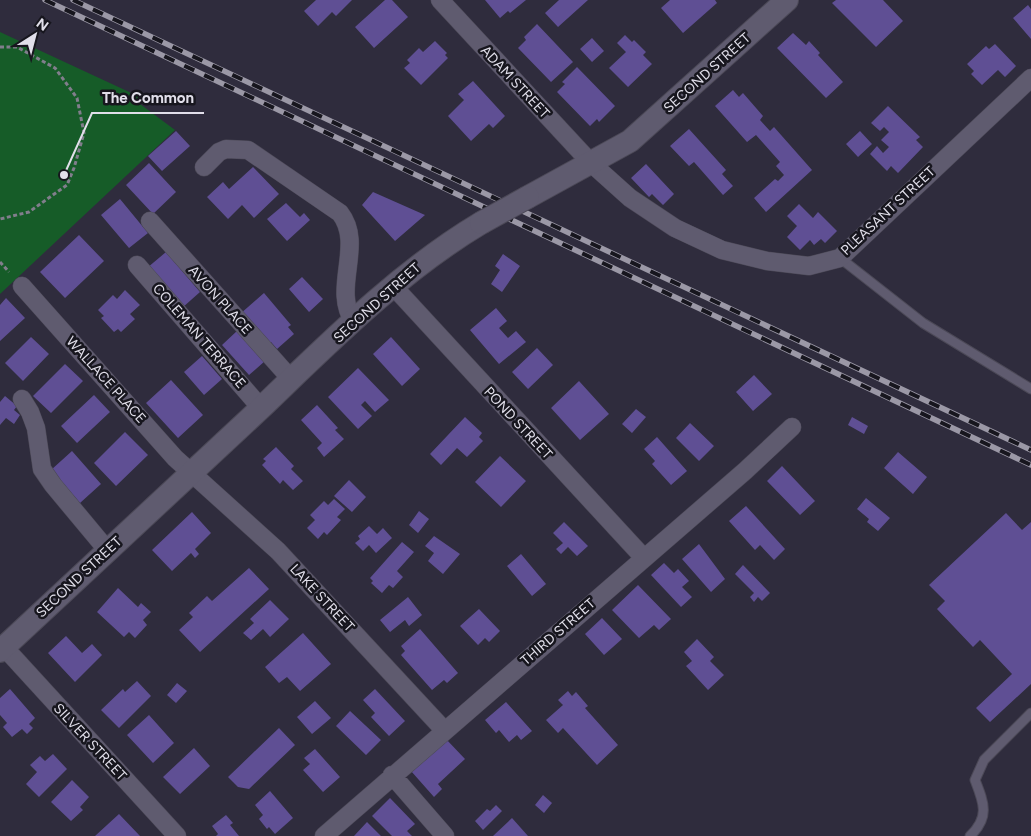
<svg xmlns="http://www.w3.org/2000/svg" width="1031" height="836" viewBox="0 0 1031 836" font-family="Figtree,sans-serif">
<style>
.green{fill:#165c28}
.building{fill:#5f4f94}
.lines{fill:none;stroke-linecap:round;stroke-linejoin:round}
.service-casing{stroke:#4c4957;stroke-width:11}
.minor-casing{stroke:#4c4957;stroke-width:19}
.tertiary-casing{stroke:#4c4957;stroke-width:24}
.path{stroke:#817e8c;stroke-width:3;stroke-dasharray:4 2.5;stroke-linecap:butt}
.service{stroke:#5f5b6f;stroke-width:9}
.minor{stroke:#5f5b6f;stroke-width:18}
.tertiary{stroke:#5f5b6f;stroke-width:22}
.rail-casing{stroke:#9b98a6;stroke-width:5.5}
.rail{stroke:#17161e;stroke-width:4;stroke-dasharray:11;stroke-linecap:butt}
.tertiary-bridge-casing{stroke:#4c4957;stroke-width:24;stroke-linecap:butt}
.tertiary-bridge{stroke:#5f5b6f;stroke-width:22}
.labels{text-anchor:middle;dominant-baseline:central;stroke-width:5;stroke-linejoin:round;paint-order:stroke}
.street-label{font-size:14px;fill:#e1dfea;stroke:#17161e}
.leader{fill:none;stroke:#e1dfea;stroke-width:2}
.callout-dot{fill:#e1dfea;stroke:#17161e;stroke-width:2}
.callout-label{font-size:15px;text-anchor:middle;font-weight:bold;fill:#e1dfea;stroke:#17161e;stroke-width:5;stroke-linejoin:round;paint-order:stroke}
</style>
<rect width="100%" height="100%" fill="#2f2c3d"/>
<path class="green" d="M0 32 140 97 136 101 175 130 0 294Z"/>
<path class="building" d="M316 0H352L336 16 332 12 318 26 304 11Z
M385 0H392L408 17 374 48 355 27Z
M485 0H526L510 13 508 11 500 18Z
M559 0H588L558 27 545 13Z
M670 0H715L717 3 683 33 661 8Z
M836 0H883L903 21 876 47 832 3Z
M1028 5 1031 9V39L1013 18Z
M537 24 573 62 551 82 518 48 526 40 524 37Z
M793 33 806 45 809 41 820 53 818 55 843 82 826 98 777 48Z
M625 35 632 42 634 40 646 52 643 55 652 64 628 87 609 68 626 52 617 43Z
M592 38 604 51 592 62 580 49Z
M435 41 447 53 445 55 448 58 421 85 404 68 410 63 407 60 419 48 423 52Z
M995 44 1016 66 1005 77 998 70 982 85 971 74 974 71 967 64 986 46 989 49Z
M577 67 615 106 599 122 597 119 590 126 557 92 565 84 562 82Z
M473 81 505 116 493 128 489 124 471 141 448 116 464 100 458 94Z
M733 90 739 97 743 93 763 116 760 120 770 131 774 127 812 170 766 212 754 198 775 179 778 181 784 175 776 166 780 162 756 135 747 142 715 106Z
M888 106 920 137 916 140 923 147 898 173 891 166 887 171 870 154 877 146 883 153 889 147 881 140 889 132 884 127 880 131 871 123Z
M689 129 726 170 722 174 733 186 723 195 694 162 689 166 670 146Z
M176 131 190 146 162 171 148 156Z
M860 131 872 144 858 157 846 144Z
M149 163 176 192 153 214 126 185Z
M646 164 674 194 663 205 652 194 649 197 631 178Z
M253 167 279 194 254 218 242 205 228 219 207 197 223 182 229 189Z
M373 192 425 215 395 241 362 205Z
M120 199 148 233 129 248 101 215Z
M286 203 300 217 304 213 310 220 287 241 267 219Z
M799 204 813 218 818 212 837 231 825 243 821 239 814 245 810 240 800 250 787 237 797 226 787 216Z
M79 235 104 261 65 298 40 272Z
M166 252 200 292 182 308 147 268Z
M503 254 520 266 502 292 491 284 500 270 495 266Z
M302 277 323 299 309 312 289 289Z
M125 290 140 305 130 314 135 319 121 332 118 329 114 332 101 318 104 316 98 310 113 295 117 299Z
M264 293 291 325 288 327 294 334 277 349 271 342 267 345 240 314Z
M6 298 25 318 0 341V305Z
M496 308 507 321 499 328 508 338 516 331 526 342 499 364 470 330Z
M238 330 265 361 249 375 222 345Z
M31 337 49 354 23 381 5 363Z
M391 337 420 369 402 386 373 354Z
M537 348 553 365 528 389 512 372Z
M202 356 222 379 204 395 184 372Z
M65 364 83 381 51 413 33 396Z
M358 368 389 400 375 412 365 401 361 405 372 416 358 429 328 397Z
M754 375 772 394 753 411 736 392Z
M171 380 203 415 178 438 146 403Z
M579 381 609 414 580 440 551 408Z
M94 395 110 412 77 443 61 426Z
M5 396 17 406 14 410 20 415 14 424 6 418 0 425V402Z
M317 405 338 428 335 430 344 439 324 457 317 448 322 443 301 420Z
M636 409 646 417 632 433 622 424Z
M465 417 482 433 479 437 483 441 467 457 457 448 441 465 430 454Z
M852 417 868 426 864 434 848 425Z
M690 423 714 446 699 461 676 438Z
M125 432 148 455 116 486 94 463Z
M657 437 687 471 671 485 652 464 655 461 644 449Z
M276 447 294 466 291 469 303 481 293 490 283 480 280 484 262 465 266 461 263 459Z
M72 451 101 484 80 503 51 470Z
M898 452 927 477 913 494 884 468Z
M500 456 526 481 501 507 475 482Z
M782 466 815 501 800 515 767 481Z
M349 480 366 497 352 512 334 496Z
M866 498 890 518 878 531 867 522 869 519 857 509Z
M334 499 345 509 337 517 341 520 327 535 324 532 318 539 307 528 315 520 310 515 324 501 328 505Z
M746 506 785 549 774 560 760 545 755 550 729 521Z
M419 511 429 519 418 533 409 525Z
M192 512 211 533 195 549 199 554 195 558 191 553 172 571 152 550Z
M1006 513 1022 530 1031 522V684L990 722 976 708 1012 674 980 640 973 647 937 609 945 601 929 585Z
M564 522 588 546 577 556 568 547 561 554 556 549 563 543 553 533Z
M369 526 377 534 383 528 392 538 376 553 369 545 363 551 355 543 360 539 358 536Z
M434 536 460 554 443 574 428 561 434 553 425 546Z
M402 542 414 552 397 571 403 577 393 588 389 585 382 593 371 583 373 581 370 578Z
M699 544 725 579 711 592 682 559Z
M521 554 546 584 532 596 507 566Z
M664 563 674 573 678 569 689 581 682 587 692 597 681 607 651 575Z
M743 565 770 593 762 601 758 597 754 602 750 597 754 593 735 574Z
M249 568 269 589 200 652 179 630 193 617 189 613 207 596 212 601Z
M638 585 671 619 659 630 654 625 639 638 612 610Z
M118 588 138 607 141 603 151 612 143 620 147 625 135 638 129 632 124 637 97 612Z
M408 597 422 615 409 626 405 620 390 632 380 620Z
M270 600 289 619 270 637 263 629 251 640 243 633 254 623 250 619Z
M479 609 500 631 489 642 485 638 478 645 460 626Z
M602 618 622 639 604 655 585 634Z
M420 629 458 673 447 683 444 680 432 690 401 655 405 651 401 646Z
M303 633 331 664 300 691 287 677 279 683 265 667Z
M66 636 82 653 92 644 102 655 75 682 48 653Z
M697 639 714 657 710 661 724 675 708 690 686 666 692 661 684 652Z
M137 681 151 696 119 728 101 710 123 689 125 692Z
M177 683 187 691 176 703 167 695Z
M10 689 35 718 29 724 33 728 27 734 22 729 12 737 3 727 7 723 0 715V698Z
M375 689 405 721 389 736 371 717 375 713 363 700Z
M568 691 572 696 576 692 588 706 585 708 618 745 597 765 563 728 558 733 546 720 563 705 558 700Z
M315 701 331 718 312 734 297 717Z
M506 702 532 731 521 740 517 735 509 742 499 730 496 733 485 720Z
M350 711 381 740 366 755 336 726Z
M149 715 174 743 153 763 127 735Z
M279 728 295 745 249 789 238 787 228 777Z
M446 739 465 759 438 784 442 789 434 797 411 771Z
M194 748 210 766 180 794 163 777Z
M315 749 340 777 323 792 303 770 310 764 304 758Z
M53 754 67 769 39 797 26 784 37 772 30 765 40 756 45 761Z
M72 780 89 797 80 807 83 810 71 821 51 802Z
M270 791 293 818 275 834 269 827 267 829 259 819 263 815 255 805Z
M543 795 552 803 544 813 535 805Z
M390 798 415 824 407 831 412 836H392L372 816Z
M496 805 502 811 483 830 475 821 487 809 490 811Z
M119 814 140 836H95Z
M226 815 233 823 230 825 239 836H216L218 834 212 826Z
M512 818 528 836H493Z
M367 822 381 836H354Z"/>
<g class="lines">
<g class="service-casing">
<path id="service" d="M840 258 923 323 1031 389
M970 836C990 817 984 803 975 780L984 760 1031 713"/>
</g>
<g class="minor-casing">
<path id="minor" d="M440 0 591 163 630 198 675 228 722 250 767 261 809 266 840 258 1031 78
M204 167 219 152 226 149 248 150 340 213C365 245 331 289 354 322
M150 221 291 379
M137 265 261 408
M22 286 175 458 278 551 444 730
M394 287 644 558
M22 399 30 412 36 428 42 469 53 485 108 551
M4 647 177 836
M392 775 445 836
M324 836 745 471 792 427"/>
</g>
<g class="tertiary-casing">
<path id="tertiary" d="M528 197 630 141 787 0
M0 651C87 570 174 489 261 408 330 342 399 272 481 223"/>
</g>
<path class="path" d="M0 47H17L55 68 77 98 84 133 74 168 67 185 29 212 0 219
M0 262 9 272"/>
<use href="#service" class="service"/>
<use href="#minor" class="minor"/>
<use href="#tertiary" class="tertiary"/>
<g class="rail-casing">
<path id="rail" d="M45 0 1031 465
M73 0 1031 450"/>
</g>
<use href="#rail" class="rail"/>
<g class="tertiary-bridge-casing">
<path id="tertiary-bridge" d="M481 223 528 197"/>
</g>
<use href="#tertiary-bridge" class="tertiary-bridge"/>
</g>
<g class="labels">
<g class="street-label">
<text transform="translate(707 73) rotate(-42)">SECOND STREET</text>
<text transform="translate(515 82) rotate(47)">ADAM STREET</text>
<text transform="translate(888 211) rotate(-43)">PLEASANT STREET</text>
<text transform="translate(220 300) rotate(48)">AVON PLACE</text>
<text transform="translate(377 303) rotate(-42)">SECOND STREET</text>
<text transform="translate(199 336) rotate(49)">COLEMAN TERRACE</text>
<text transform="translate(106 380) rotate(48)">WALLACE PLACE</text>
<text transform="translate(518 423) rotate(47)">POND STREET</text>
<text transform="translate(79 577) rotate(-43)">SECOND STREET</text>
<text transform="translate(322 598) rotate(47)">LAKE STREET</text>
<text transform="translate(558 632) rotate(-41)">THIRD STREET</text>
<text transform="translate(90 742) rotate(47)">SILVER STREET</text>
</g>
</g>
<path class="leader" d="M64 175L92 113H204"/>
<circle class="callout-dot" cx="64" cy="175" r="5"/>
<g class="callout-label">
<text x="148" y="103">The Common</text>
</g>
<g transform="translate(35 35) rotate(36)" stroke="#17161e" stroke-width="4" paint-order="stroke">
<path d="M0-4L9 19L0 12L-9 19Z" fill="#e1dfea"/>
<text y="-8" font-size="14" font-weight="bold" text-anchor="middle" fill="#e1dfea">N</text>
</g>
</svg>
